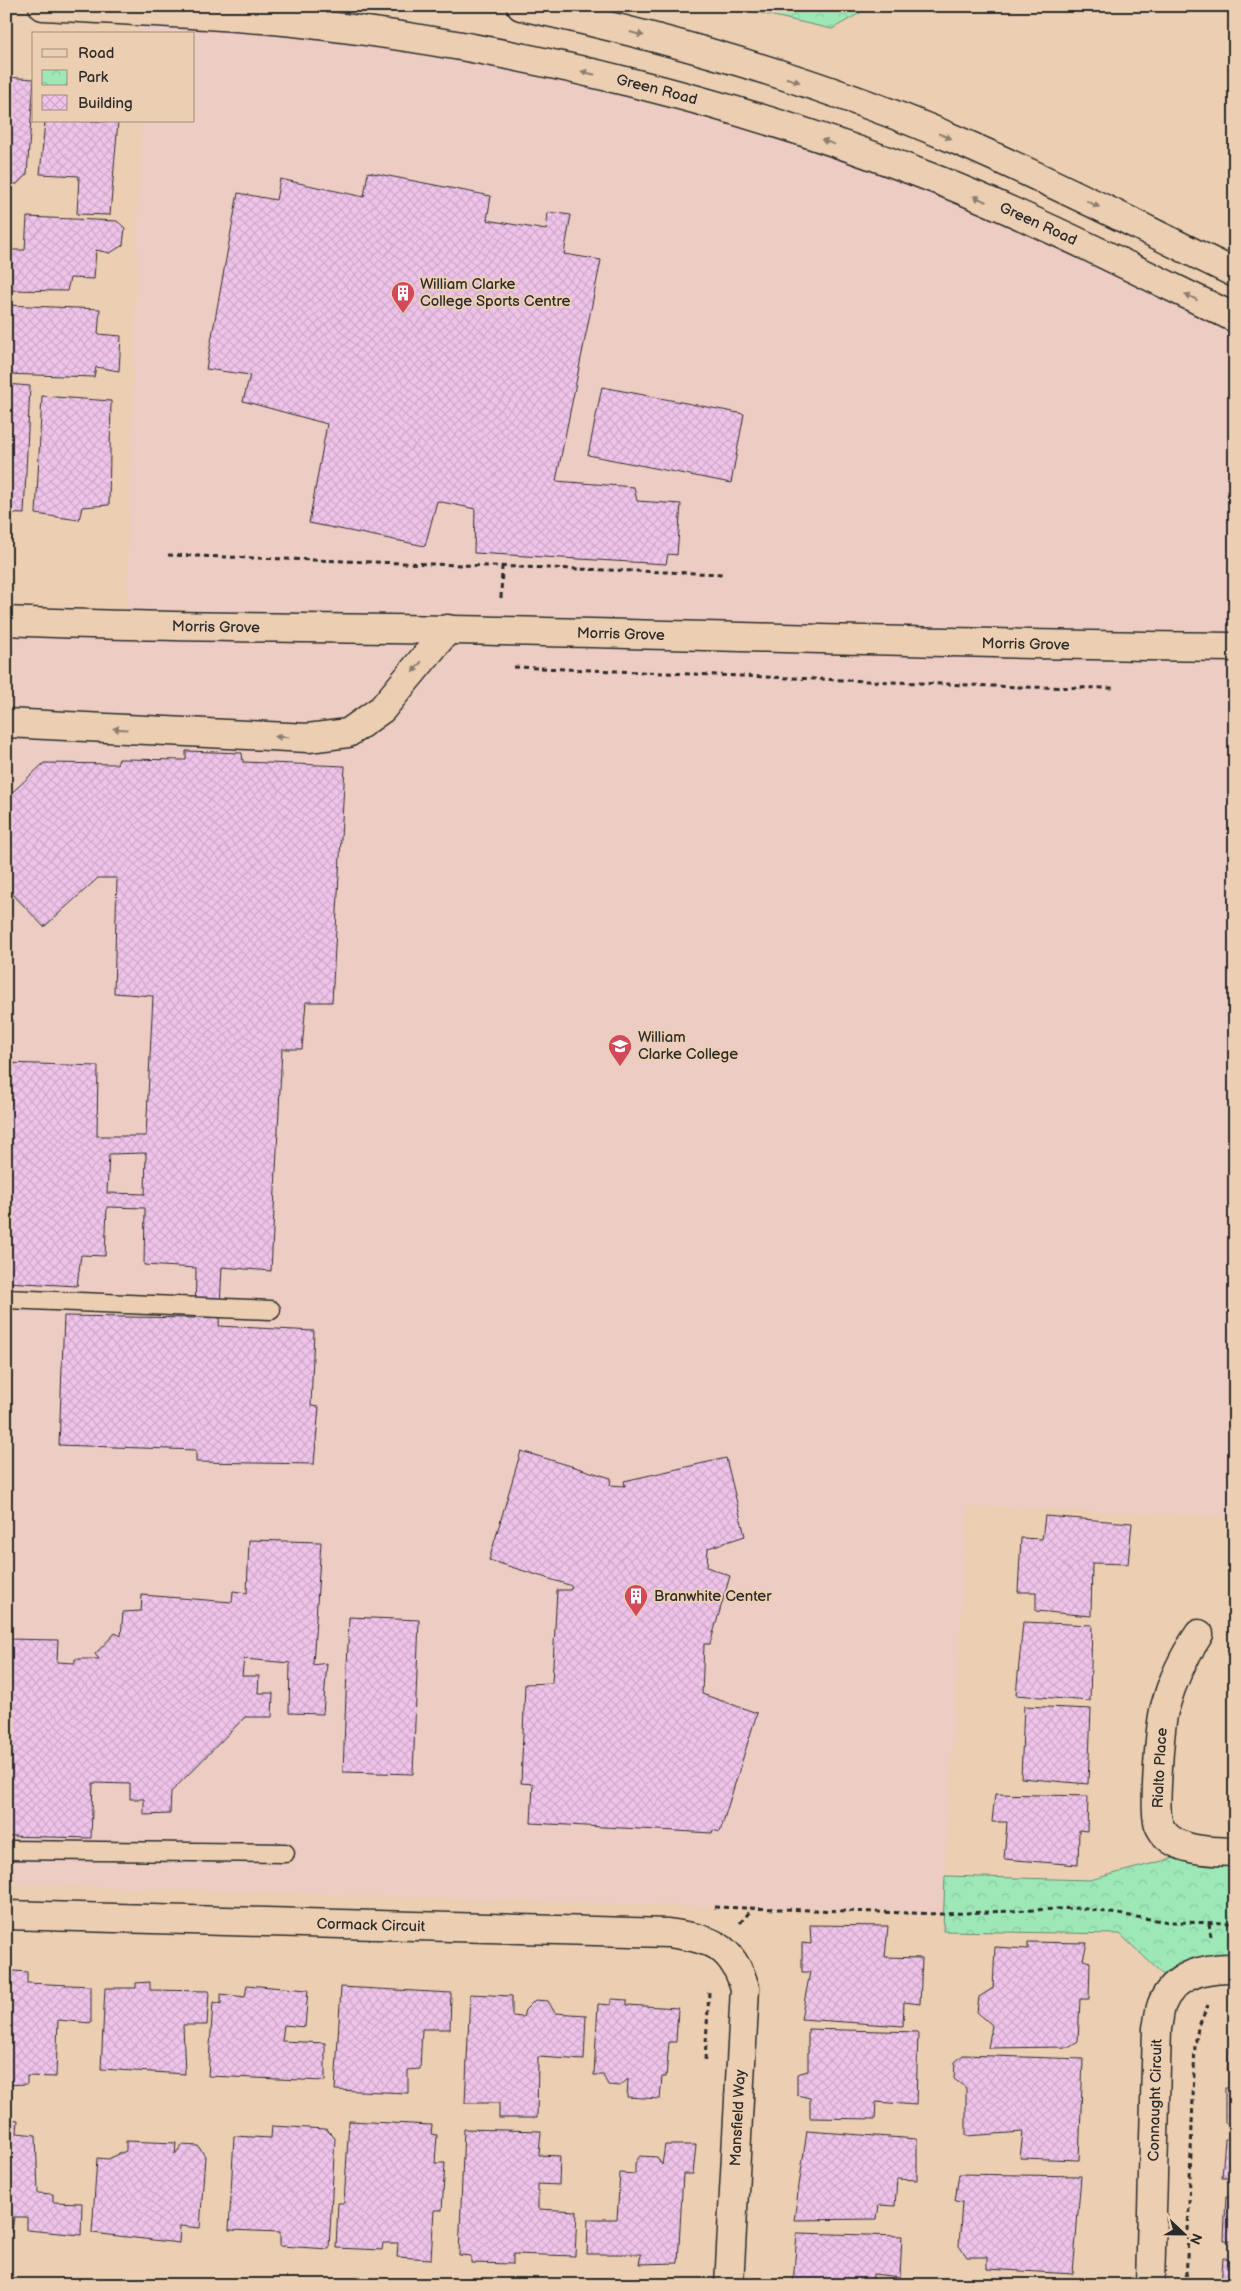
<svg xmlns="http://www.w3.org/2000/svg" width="1241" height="2291" viewBox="0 0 1241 2291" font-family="'Balsamiq Sans',sans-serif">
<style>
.built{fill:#edccc3}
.park{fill:url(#park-crowns);stroke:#648a71}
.building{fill:url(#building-cross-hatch);stroke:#2b2b2b;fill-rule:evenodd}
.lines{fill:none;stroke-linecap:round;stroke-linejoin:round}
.service-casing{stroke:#2b2b2b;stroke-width:21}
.minor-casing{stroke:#2b2b2b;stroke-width:31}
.secondary-casing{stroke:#2b2b2b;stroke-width:31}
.path{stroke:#2b2b2b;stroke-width:3;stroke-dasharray:5 4;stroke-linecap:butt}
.service{stroke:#eccfb2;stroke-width:18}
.minor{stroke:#eccfb2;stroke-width:28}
.secondary{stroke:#eccfb2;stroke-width:28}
.oneway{fill:#8c7d6e}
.labels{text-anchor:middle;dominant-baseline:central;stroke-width:4;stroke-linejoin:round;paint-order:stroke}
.street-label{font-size:15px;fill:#2b2b2b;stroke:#eccfb2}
.poi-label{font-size:15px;fill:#2b2b2b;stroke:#eccfb2;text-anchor:start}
</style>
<defs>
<pattern id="park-crowns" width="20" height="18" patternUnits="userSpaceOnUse" patternTransform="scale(1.25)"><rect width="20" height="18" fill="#9ee8b7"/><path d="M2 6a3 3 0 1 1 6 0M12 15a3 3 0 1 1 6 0" fill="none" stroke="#88c79e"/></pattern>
<pattern id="building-cross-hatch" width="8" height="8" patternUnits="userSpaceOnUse" patternTransform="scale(1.25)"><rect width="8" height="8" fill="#f0c4ea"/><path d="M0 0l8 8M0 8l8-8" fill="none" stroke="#cea9c9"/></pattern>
</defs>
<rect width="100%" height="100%" fill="#eccfb2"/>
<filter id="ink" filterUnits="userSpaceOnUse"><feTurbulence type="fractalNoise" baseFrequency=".02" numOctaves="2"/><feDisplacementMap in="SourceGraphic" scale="10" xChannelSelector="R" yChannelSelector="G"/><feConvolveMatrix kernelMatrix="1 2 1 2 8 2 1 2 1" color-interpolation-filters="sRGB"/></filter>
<g filter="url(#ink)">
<path class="built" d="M139 11 312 24 814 137 1235 318V1517L968 1506 942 1914 6 1884V621L126 627 141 121H194V34H140Z"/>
<path class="park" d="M729 6H872L832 29Z
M1204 1850 1235 1852V1968L1174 1985 1120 1934 943 1931 945 1876 1090 1880Z"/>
<path class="building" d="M6 77 34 79 27 174 17 184H6Z
M45 121H118L110 215 77 214 79 176 40 174Z
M368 172 491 196 487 220 546 230 548 212 571 215 564 254 601 260 556 481 634 487 637 501 681 504 677 555 668 554 666 564 474 553 475 509 437 501 425 546 309 523 327 424 243 401 250 375 206 369 238 193 276 200 280 179 364 197Z
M27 217 117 221 125 228 123 245 110 253 96 250 94 279 70 278 67 291 6 290 7 250H25Z
M6 305 100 309 98 334 121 336 119 371 96 367 94 377 6 374Z
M6 384 30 386 24 514 6 513Z
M602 387 744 414 731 483 588 455Z
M42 396 111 401 109 505 82 507 79 520 36 514Z
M186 751 242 753 243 762 345 766 332 1002H306L302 1049H282L271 1271 222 1267 219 1326 314 1331 311 1406 319 1407 314 1464 196 1462V1450L59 1445 64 1316 195 1318 196 1268 144 1265 145 1208 107 1207 105 1256 81 1255 77 1286 6 1282V1063L98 1066 97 1136H146L153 996 114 993 117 878H98L44 927 6 887V798L44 763 117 764 119 759 186 760ZM146 1153 145 1194 107 1193 109 1154Z
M521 1451 611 1478 610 1485 625 1486 624 1481 726 1458 745 1536 708 1548 707 1567 730 1576 710 1644H704L702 1694 757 1713 720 1832 713 1830 712 1833 531 1823 533 1784 521 1783 525 1684 552 1683 557 1590H570L572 1586 489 1560Z
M1045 1516 1132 1523 1128 1564 1092 1563 1091 1616 1036 1611V1592H1018L1021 1538 1042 1539Z
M249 1540 321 1542 313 1665 327 1663 323 1714 289 1713 290 1663 244 1659 242 1676H259L258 1693H273L272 1717H245L171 1792 170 1814 144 1815V1799H130V1784L93 1783 91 1838 6 1836V1639L58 1640 57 1662 75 1663V1659H99L95 1654 115 1633 121 1636 123 1612 141 1611 142 1595 232 1602 233 1591 247 1593Z
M349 1617 419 1620 413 1774 343 1772Z
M1023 1622 1092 1625 1090 1701 1016 1695Z
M1024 1706 1091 1709 1088 1784 1021 1778Z
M1235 1722V1751L1233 1752Z
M995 1794 1088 1796 1087 1831 1079 1830 1078 1865 1004 1859 1007 1822H992Z
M810 1925 888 1926 885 1957 922 1958 920 2004 904 2002 903 2026 801 2019 810 1972H802V1943L811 1944Z
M1028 1942 1087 1943 1083 1960 1090 1962 1089 1999H1080L1078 2042 1070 2047 988 2048 992 2025 977 2012 979 1997 993 1988 995 1947 1028 1949Z
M14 1971 27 1972V1983L91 1986V2023L58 2020 56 2077 27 2076V2084L6 2085V1977L13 1978Z
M150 1982V1990L209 1991 207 2025H183L185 2074 101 2069 105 1988H136V1983Z
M247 1985 308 1990 305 2027 284 2025 282 2041 325 2043V2081L208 2076 213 2002 221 2004V1994L245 1997Z
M341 1987 451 1993 450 2029H422L420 2069 408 2070V2093L335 2090Z
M470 1994 512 1996V2016L523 2017 525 2010 535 2000 548 2001 555 2013 586 2015 584 2060 538 2057 537 2118H499V2103H465Z
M611 1999 627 2000V2005L678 2008 676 2042H669L666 2077H662L660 2099 627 2097 628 2079 620 2086 608 2085 603 2075H594L598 2004 611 2005Z
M808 2029 918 2032 916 2105 876 2102 875 2119 810 2118V2098L797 2095V2074L808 2071Z
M1230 2046H1235V2071L1227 2070Z
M963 2055 1083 2059 1079 2160 1020 2158 1023 2132 966 2136V2088L954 2079 955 2062Z
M1225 2088H1235V2123H1225Z
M6 2119 18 2120 17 2133 36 2135 38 2193 53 2194V2202L82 2203 81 2235 27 2230V2217H14L12 2231H6Z
M349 2121 432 2125 431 2134 437 2135 435 2163H445L442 2210H434L431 2259 397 2257 398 2243H383L382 2250 336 2248 338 2203H344Z
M272 2126 326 2129 335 2138 329 2249 280 2246V2232L229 2230 234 2136 271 2138Z
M464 2129 541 2131 539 2155 560 2156 559 2185 538 2184V2209L577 2211 575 2256 513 2254V2264L471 2263V2256L459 2255Z
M807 2131 917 2139V2180L897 2179 895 2206 879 2205 877 2219 794 2220Z
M1225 2139 1235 2140V2241L1224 2240 1226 2196H1234V2177H1222Z
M126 2141 176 2143 175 2154 182 2145 198 2146 205 2156 200 2228 180 2226 179 2243 92 2233 97 2158 108 2159 126 2151Z
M665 2145H696L693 2174H683L678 2263 639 2264 641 2254H587L588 2219H617L620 2173 635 2174V2163L640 2156 657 2157 662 2165Z
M959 2174 1081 2176 1073 2274 987 2269V2257H967L959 2246 962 2202 955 2201Z
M797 2233 902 2236 900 2277 873 2274 872 2285H793Z
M1223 2258 1235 2259V2285H1221Z"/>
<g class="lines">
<g class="service-casing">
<path id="service" d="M6 1299 271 1310
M6 1850 285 1853"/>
</g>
<g class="minor-casing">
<g id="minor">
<path id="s1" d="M6 621C154 628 302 627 451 630 712 635 973 645 1235 647"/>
<path d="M6 723 308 738 348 733 382 709 448 629"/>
<path d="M1199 1634C1184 1656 1172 1681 1165 1707 1160 1722 1154 1807 1158 1821 1158 1824 1161 1829 1163 1832 1178 1852 1212 1851 1235 1852"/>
<path id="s2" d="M6 1915 668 1933C710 1939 732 1944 745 1988L729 2285"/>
<path id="s3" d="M1150 2285 1157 2028C1159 2020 1159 2011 1162 2004 1174 1974 1206 1967 1235 1968"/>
</g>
</g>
<g class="secondary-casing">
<g id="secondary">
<path id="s4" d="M43 6C132 11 222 14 311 24 522 48 742 103 940 181 1040 221 1138 271 1235 318"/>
<path d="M521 6C671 38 820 81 961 142 1054 182 1144 229 1235 273"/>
</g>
</g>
<path class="path" d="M168 555 724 574
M501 598 502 566
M514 667 1019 687 1115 688
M714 1907 942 1914 1079 1908 1169 1922 1235 1923
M740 1923 753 1908
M1209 1923 1211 1937
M705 2060 709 1992
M1186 2285 1195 2045 1198 2028 1208 2005"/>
<use href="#service" class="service"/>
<use href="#minor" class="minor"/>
<use href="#secondary" class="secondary"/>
</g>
<defs><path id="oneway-solid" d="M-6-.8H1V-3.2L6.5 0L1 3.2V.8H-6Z" transform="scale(1.25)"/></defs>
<g class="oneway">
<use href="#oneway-solid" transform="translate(637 34) rotate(15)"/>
<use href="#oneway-solid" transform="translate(588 73) rotate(-166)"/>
<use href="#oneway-solid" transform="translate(793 80) rotate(18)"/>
<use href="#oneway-solid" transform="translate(945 136) rotate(21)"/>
<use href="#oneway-solid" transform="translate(828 142) rotate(-160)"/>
<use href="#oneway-solid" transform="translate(980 199) rotate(-156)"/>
<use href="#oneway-solid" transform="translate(1093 204) rotate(26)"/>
<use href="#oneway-solid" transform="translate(1191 297) rotate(-154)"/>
<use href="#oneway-solid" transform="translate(417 667) rotate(130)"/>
<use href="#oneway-solid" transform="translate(120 729) rotate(-177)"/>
<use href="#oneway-solid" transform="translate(282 737) rotate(-177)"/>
</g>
</g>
<defs>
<g id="building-pin" transform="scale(1.25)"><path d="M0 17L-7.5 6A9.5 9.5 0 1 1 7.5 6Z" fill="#d1495b" stroke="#eccfb2"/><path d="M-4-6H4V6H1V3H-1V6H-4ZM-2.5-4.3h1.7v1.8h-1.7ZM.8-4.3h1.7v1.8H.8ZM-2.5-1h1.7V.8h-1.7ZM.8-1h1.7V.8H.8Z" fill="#fff"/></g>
<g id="school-pin" transform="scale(1.25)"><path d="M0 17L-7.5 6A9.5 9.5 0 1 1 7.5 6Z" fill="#d1495b" stroke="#eccfb2"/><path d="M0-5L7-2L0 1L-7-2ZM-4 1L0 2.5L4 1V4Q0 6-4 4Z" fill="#fff"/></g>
</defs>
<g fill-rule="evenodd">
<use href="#building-pin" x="403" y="293"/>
<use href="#school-pin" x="620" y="1046"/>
<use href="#building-pin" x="636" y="1596"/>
</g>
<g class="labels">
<g class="street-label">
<text stroke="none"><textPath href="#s4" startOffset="621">Green Road</textPath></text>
<text stroke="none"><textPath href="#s4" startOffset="1026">Green Road</textPath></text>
<text stroke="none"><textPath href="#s1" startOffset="210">Morris Grove</textPath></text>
<text stroke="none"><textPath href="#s1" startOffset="615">Morris Grove</textPath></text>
<text stroke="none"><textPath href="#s1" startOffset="1020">Morris Grove</textPath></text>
<text transform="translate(1160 1768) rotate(-87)">Rialto Place</text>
<text stroke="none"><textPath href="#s2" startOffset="365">Cormack Circuit</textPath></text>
<text stroke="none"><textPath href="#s3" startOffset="185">Connaught Circuit</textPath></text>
<text transform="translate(738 2118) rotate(-87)">Mansfield Way</text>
</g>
<g class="poi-label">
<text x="420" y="284">William Clarke<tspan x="420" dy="17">College Sports Centre</tspan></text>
<text x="638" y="1037">William<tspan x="638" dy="17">Clarke College</tspan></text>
<text x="654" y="1596">Branwhite Center</text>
</g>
</g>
<rect width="1241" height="2291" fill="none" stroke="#eccfb2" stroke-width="25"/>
<rect x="12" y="12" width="1216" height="2266" fill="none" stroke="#2b2b2b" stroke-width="2" filter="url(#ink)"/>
<rect x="32" y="32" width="162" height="90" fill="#eccfb2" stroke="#9f8d7c"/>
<rect x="42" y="49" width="25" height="8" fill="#eccfb2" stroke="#9f8d7c"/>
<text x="78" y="58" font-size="15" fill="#2b2b2b">Road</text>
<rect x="42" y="70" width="25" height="15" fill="url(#park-crowns)" stroke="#9f8d7c"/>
<text x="78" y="82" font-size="15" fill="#2b2b2b">Park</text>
<rect x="42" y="95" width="25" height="15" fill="url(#building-cross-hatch)" stroke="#9f8d7c"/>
<text x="78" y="108" font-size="15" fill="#2b2b2b">Building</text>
<g transform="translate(1184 2234) rotate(112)" stroke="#eccfb2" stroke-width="4" paint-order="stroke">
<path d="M0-4L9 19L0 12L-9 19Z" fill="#2b2b2b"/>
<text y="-8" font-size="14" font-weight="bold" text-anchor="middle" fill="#2b2b2b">N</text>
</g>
</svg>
